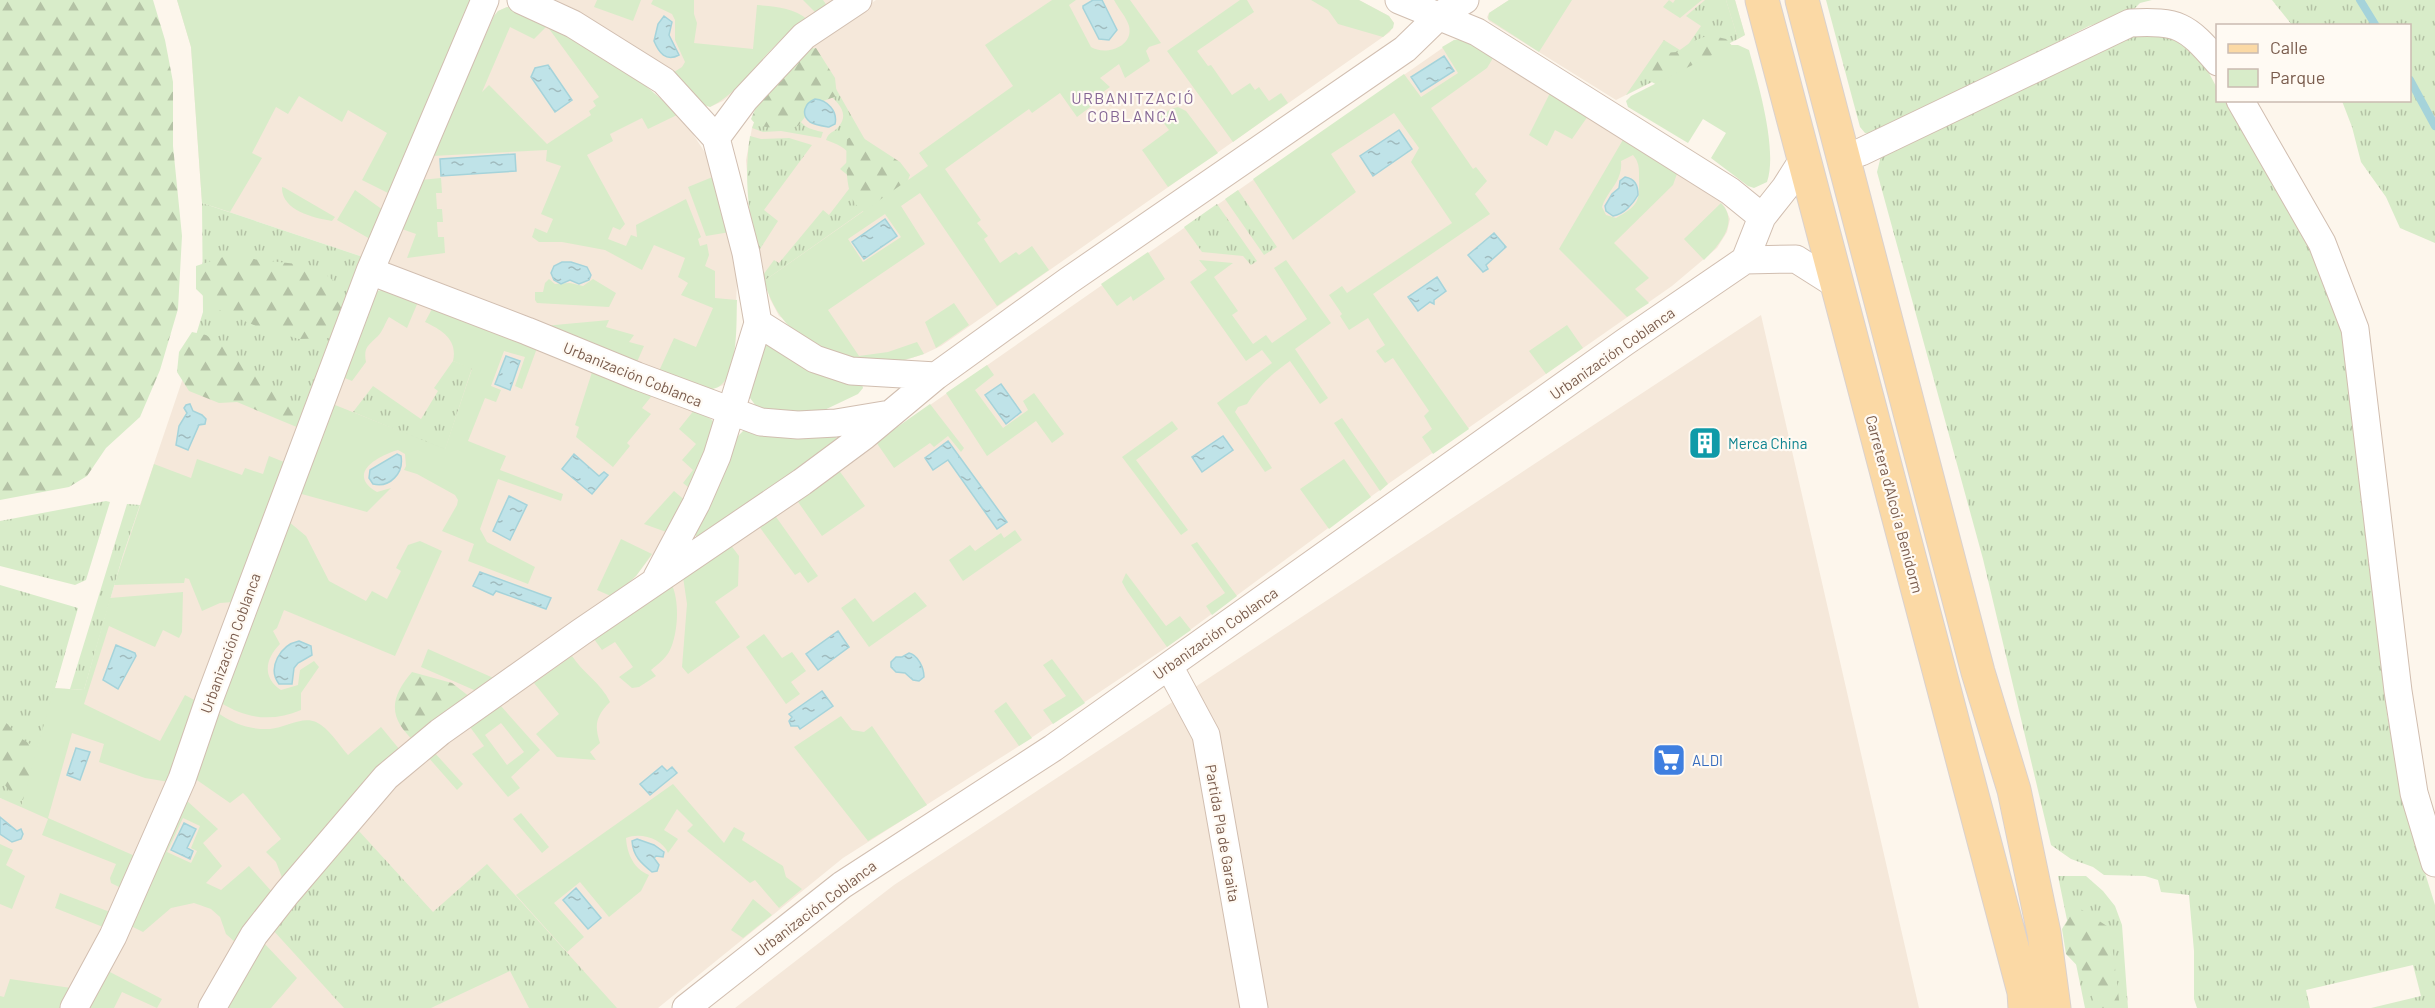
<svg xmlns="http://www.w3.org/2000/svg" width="2435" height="1008" viewBox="0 0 2435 1008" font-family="Barlow,sans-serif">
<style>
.residential{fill:#f5e8da}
.grass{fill:url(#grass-tufts)}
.forest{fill:url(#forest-firs)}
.green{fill:#d8ecc9;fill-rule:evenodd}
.water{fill:url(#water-ripples);stroke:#a5d3da;stroke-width:1.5}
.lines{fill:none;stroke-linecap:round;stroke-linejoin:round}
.stream{stroke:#a5d3da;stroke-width:8}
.minor-casing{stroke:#d1beb0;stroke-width:29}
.primary-casing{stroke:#dad1cd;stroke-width:35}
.minor{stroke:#fff;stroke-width:27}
.primary{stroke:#fbd9a5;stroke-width:33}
.labels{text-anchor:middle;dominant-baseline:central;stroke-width:4.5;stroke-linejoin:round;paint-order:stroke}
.street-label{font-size:15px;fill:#7a5c4d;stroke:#fffaf3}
.culture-label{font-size:15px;fill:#0d838f;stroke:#fffaf3;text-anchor:start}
.shop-label{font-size:15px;fill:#366cbe;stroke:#fffaf3;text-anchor:start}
.neighbourhood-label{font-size:16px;letter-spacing:1.5px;fill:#846695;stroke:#fffaf3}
</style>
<defs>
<pattern id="grass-tufts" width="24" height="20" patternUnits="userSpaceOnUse" patternTransform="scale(1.5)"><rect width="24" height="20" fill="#d8ecc9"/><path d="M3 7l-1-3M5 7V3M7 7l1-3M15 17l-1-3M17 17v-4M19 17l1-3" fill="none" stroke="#b4c2a5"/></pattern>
<pattern id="forest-firs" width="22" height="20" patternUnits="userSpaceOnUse" patternTransform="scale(1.5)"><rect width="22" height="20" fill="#d8ecc9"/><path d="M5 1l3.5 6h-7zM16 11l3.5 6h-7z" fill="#b4c2a5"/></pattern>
<pattern id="water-ripples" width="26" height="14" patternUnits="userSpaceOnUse" patternTransform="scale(1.5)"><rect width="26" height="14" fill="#bfe3e8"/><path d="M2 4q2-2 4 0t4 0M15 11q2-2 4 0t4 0" fill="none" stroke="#a0bbbe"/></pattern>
</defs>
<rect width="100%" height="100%" fill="#fdf6ec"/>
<path class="residential" d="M177 0H472L363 257 202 203 191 47Z
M549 0H837L775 45 737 89 723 101 710 107 634 46Z
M876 0H1359L1389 16 1394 23 1390 32 941 346 924 354 899 362 848 360 779 316 770 299 750 210 746 160 752 128 761 104 811 45Z
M1509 0H1735L1745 35 1616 100 1489 21 1487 17 1489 13Z
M507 7 513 8 599 54 655 94 687 125 704 151 710 162 734 254 737 281 734 351 724 385 707 390 389 266 386 261 494 16 498 11Z
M1454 40 1470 42 1711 192 1725 207 1730 219 1727 232 1717 248 1672 286 1388 484 1167 647 1019 746 843 858 658 1008H225L272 929 407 774 457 736 693 570Z
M386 289 707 416 712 420 717 432 669 533 636 576 619 593 407 745 232 950 198 1008H88L368 300Z
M1761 315 1919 1008H735L894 885Z
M183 378 299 420 174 770 93 948 61 1008H0V798L21 806 54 688 84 690 123 555Z"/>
<path class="grass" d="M1705 0H1726L1738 39 1626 95 1664 40 1683 52 1701 26 1686 16Z
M1826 0H2152L2140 3 2130 13 2089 26 1878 134 1865 133 1860 127Z
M2272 0H2435V243L2400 228 2386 197 2361 162 2352 127 2342 101 2410 100V26L2292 25Z
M2149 31 2182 40 2203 62 2217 88 2218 100 2225 101 2312 249 2336 306 2351 368 2376 586 2387 714 2407 815 2435 905V1008H2371L2421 996 2413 965 2306 990 2310 1008H2197L2194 999V951L2189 895 2161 892 2158 880 2145 876 2104 875 2093 867 2071 859 2051 845 1983 559 1877 172 1881 156 2115 41Z
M811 45 872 152 904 182 764 281 763 275 774 260 779 263 823 210 829 215 855 181 840 169 852 157C845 147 837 144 826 140 829 131 834 133 839 126 850 113 837 101 827 93L796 114C802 127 809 129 823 132L821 138 781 131 763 132 752 128 761 104Z
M750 136 761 139 789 138 812 145 764 210 778 221 760 249H756C748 212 744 173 750 136Z
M1238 190 1277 247 1264 255 1225 199Z
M202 203 363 257 299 420 183 378 203 312Z
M1217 204 1257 261 1251 265 1243 256 1202 252 1184 227Z
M453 361 472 368 445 450 353 412 373 386 421 419 438 391 434 388Z
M106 501 110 502 86 580 75 585 0 566V521Z
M127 504 140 505 123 555 84 690 70 689Z
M0 585 78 608 21 807 0 798Z
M358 830 433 912 487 864 617 1008H529L510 971 431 1008H344L272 929Z
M2058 876H2086L2103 891 2115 906 2122 925 2128 1008H2085Z"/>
<path class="forest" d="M0 0H153L165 40 173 82V146L182 236 178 309 160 370 140 417 106 448 87 476 69 487 0 500Z
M1709 35 1726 39 1738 52 1661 87 1648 80 1647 72 1651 59 1664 53 1677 52 1691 42Z
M816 48 835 78 837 96 815 104 798 126 787 129 757 126 751 119 757 105 798 51Z
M857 134 900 162 910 175 902 196 866 214C862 210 856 206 853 200 845 186 846 155 847 139Z
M226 256 315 266 340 286 351 307 331 338 299 339 258 327 217 309 196 289V266Z
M192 332 206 335 220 344 275 393 295 405 304 424 299 428 237 402 219 403 189 391 177 372 179 352Z
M412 672 452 683 470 697 416 743C388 718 389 699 412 672Z
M0 716 19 737 47 755 31 804 13 795 0 779Z
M2076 906 2110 928 2120 1008H2094L2090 979 2066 954 2062 929Z"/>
<path class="green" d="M177 0H472L390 194 362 180 387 133 348 110 342 122 299 96 288 114 276 107 252 153 262 158 230 212 202 203 191 47Z
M597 0H641L633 21 594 7Z
M653 0H694V14L697 23 694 43 753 49 757 5C776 7 793 7 808 20 797 27 784 36 775 46 753 67 738 93 710 107L701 104 671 74 682 67 685 62 675 40V20L672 14 651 4Z
M803 0H823L828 7 817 14Z
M1052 0H1076L1069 5 1091 47C1105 56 1134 47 1129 26 1127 18 1118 8 1114 0H1130L1161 43 1149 47 1146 51 1150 61 1125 78 1119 64 1100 78 1110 87 1103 92 1106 95 1077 117 1060 93 1032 113 1029 109 945 169 981 220 977 223 988 236 984 239 1000 263 1016 252 1019 255 1032 246 1049 270 997 306 920 193 901 206 925 244 828 310 859 356 888 352 917 342 924 354C909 359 895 363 879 363 870 363 860 360 852 358 806 347 778 327 764 281L928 166 919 153 1013 86 985 45ZM885 214 901 237 863 262 848 239Z
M1240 0H1247L1254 12 1197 51 1208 66 1211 65 1232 95 1250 83 1255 90 1259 87 1269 101 1281 93 1288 103 1233 142 1167 51Z
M1311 0H1359L1389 16 1394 23 1393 28 1383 37 1338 24 1328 10Z
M1509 0H1572L1539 52 1488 19 1489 13Z
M1669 0 1673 3 1675 0H1702L1680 18 1663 7Z
M1726 0H1735L1745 35 1738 39Z
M507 7 513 8C571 38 632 66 677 115L648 129 642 118 610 134 613 141 587 155 625 224 620 230 613 227 608 239 626 246 631 235 637 237 636 225 686 199 701 237 698 239 700 246 707 244 709 255 705 266 715 271V298L737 300C736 322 740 392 708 389 693 388 674 377 659 371L674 338 696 347 713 308 681 295 688 283 678 277 685 258 654 245 642 270 605 250 562 242H539L532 237 535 228 547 233 553 219 541 214 561 166 546 161 547 150 432 156 494 16 498 11ZM547 26 599 97 593 101 596 106 589 111 591 115 547 144 489 85 482 92 510 27 534 39Z
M1462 39 1493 58 1487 68 1431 108 1473 169 1476 167 1487 181 1475 194 1490 214 1373 294 1469 429 1433 454 1422 437 1432 429 1424 416 1429 411 1393 358 1385 363 1376 351 1385 345 1368 318 1349 330 1340 316 1342 314 1329 295 1342 286 1347 293 1452 223 1411 162 1419 148 1394 113 1331 154 1356 192 1293 240 1253 179 1404 74 1421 97 1458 73 1442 47 1454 40Z
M1732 45H1738L1749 50C1758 83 1778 150 1767 182L1754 188 1748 186 1711 158 1726 133 1703 119 1688 143 1628 107 1626 101 1631 96Z
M1550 93 1588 116 1572 139 1555 130 1547 146 1529 135Z
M1178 107 1186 111 1218 153 1168 187 1142 150 1169 130 1159 117 1171 109Z
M1624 138 1678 171 1673 185 1614 243 1649 278 1635 289 1649 303 1627 317 1559 249ZM1633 155C1638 161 1639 166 1639 173 1639 199 1642 204 1616 218L1606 215 1602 207C1608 190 1623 181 1621 161Z
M715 176 730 232 706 236 688 187Z
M441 178 442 193H436L437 209H442L443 222H437L438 237H444L445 253 407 258 416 234 399 228 421 180Z
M282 187 285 188 335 217 332 221C313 218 281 210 282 187Z
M355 190 383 210 370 239 337 220Z
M1721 203C1740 223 1719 245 1704 260L1684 239Z
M1148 252 1165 279 1133 301 1131 296 1117 306 1101 284Z
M1199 260 1233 263 1214 277 1238 311 1232 315 1253 344 1266 335 1272 343 1307 319 1274 268 1286 260 1331 323 1295 349 1328 398 1320 404 1290 361C1273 373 1258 386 1247 404L1238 407 1235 412 1272 468 1265 472 1217 403 1272 363 1262 350 1246 361 1190 282 1207 270Z
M549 279 555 284 570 283 583 286 593 279 616 293 609 307 537 303 535 300V292H543L545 283Z
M386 289 418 302 407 328 389 317C385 323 383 331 378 336 369 345 363 347 366 362L352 381 340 376 377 291Z
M954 303 969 325 936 348 925 322Z
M433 307 537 348 522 389 515 386 525 357 504 351 491 386 501 390 496 402 485 398 468 441 506 456 500 470 563 494 561 501 498 479 480 529 487 542 535 567 528 584 468 561 474 544 442 531 457 505 458 500 455 495 417 474 404 470 406 466 405 454 398 450C377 456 346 474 377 492L391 488 367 512 298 493 330 403 445 449 472 369 453 361C458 340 442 330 425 322Z
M609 320 606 327 634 335 629 342 644 346 637 362 544 326Z
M1567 325 1583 348 1546 374 1529 351Z
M769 341 862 384 863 388 858 394 816 414 774 415 756 406 747 394 761 344Z
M987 365 994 375 975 390 1003 428 1028 410 1023 401 1034 393 1064 434 1052 443 1036 421 987 456 946 393Z
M593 369 654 393 642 408 651 414 627 443 630 446 613 467 576 437 579 427 575 425Z
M930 404 964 448 961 452 948 436 934 447 930 443 894 468 876 442Z
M695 409 712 420 715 425 693 491 683 483 693 470 682 460 696 444 679 429Z
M1342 418 1388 484 1380 491 1334 423Z
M1172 421 1178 429 1136 460 1188 530 1181 535 1122 457Z
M758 429 835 435 837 438 829 451 697 538 694 533 736 438 743 431Z
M269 456 284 462 233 602 220 603 202 611 189 579 185 578 184 583 114 585 154 464 191 478 197 459 242 475 245 468 263 474Z
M1344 459 1371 497 1329 529 1300 489Z
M838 469 865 506 822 536 796 499Z
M674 491 687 502 669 533 644 524Z
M774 514 818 576 808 583 800 572 795 575 758 525Z
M288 521 306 536 329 581 366 601 372 591 387 599 401 571 396 568 408 545 420 541 442 551 395 656 284 610 277 628 273 631 280 644C265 659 262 678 281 690L298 685 300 670 314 661 319 667 301 693V710C273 722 247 719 221 703Z
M1015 530 1022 540 963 581 949 560 970 545 975 551 1001 533 1004 538Z
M621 539 652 554 636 576 613 597 597 590Z
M1197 542 1237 596 1212 615 1206 606 1225 593 1191 545Z
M730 544 739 556 738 586 715 602 740 637 688 674 682 667 687 604 683 577Z
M1126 573 1166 626 1180 616 1191 630 1167 647 1127 591 1122 582Z
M672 585C680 603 678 635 669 652 665 659 657 665 651 670L656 676 639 687 632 688 619 677 633 667 615 642 602 650 594 639Z
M183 592 182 632 179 638 163 630 155 647 109 626 84 704 160 741 185 695 198 702 169 782 145 778 99 762 104 744 72 733 48 818 135 856 121 888 111 883 110 878 116 864 42 835 48 819 21 807 54 688 84 690 110 598Z
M915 592 927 606 869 647 841 608 855 598 873 622Z
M764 634 782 658 792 652 806 671 791 682 800 694 786 704 746 647Z
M428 649 498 680 481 693 421 667Z
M572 656C583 673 601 683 610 702 596 716 594 725 600 743L590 752 596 760 557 757 536 734 559 714 534 683Z
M1052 659 1085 703 1053 724 1043 710 1066 696 1043 665Z
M1006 702 1032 738 1019 746 994 711Z
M501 706 540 750 511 777 520 788 508 797 472 754 484 746 470 727ZM501 723 524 752 507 765 485 735Z
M218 713C234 724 251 730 270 729 285 728 302 716 316 722 329 728 339 745 348 755L381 727 400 750 283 880 276 862 266 852 281 839 247 797 243 793 230 803 194 778Z
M841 716 852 730 864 732 872 726 927 805 868 841 794 747Z
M434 752 463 784 457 790 428 757Z
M673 784 724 843 734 827 745 833 742 840 783 866 786 877 802 889 779 908 755 880 750 883 687 831 693 825 677 809 664 830 678 839 668 853C662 838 640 832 626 838 627 854 634 869 649 875L641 891 609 917 580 882 554 903 584 937 567 952 516 895Z
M186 800 218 829 203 843 222 866 206 883 221 890 249 866 273 893 236 943 226 934 220 917 211 909 194 903 171 908 143 932 129 925ZM183 818 200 826 191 848 197 851 191 863 167 852Z
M521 813 549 847 542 853 513 819Z
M0 844 13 850 6 865 25 876 12 909 0 904Z
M60 893 110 912 103 927 55 908Z
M753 899 772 915 743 938 731 930Z
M263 942 297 978 271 1008H225Z
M108 971 162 999 157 1008 122 992 114 1008H88Z
M10 979 71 988 61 1008H0V996L4 997Z"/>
<path class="water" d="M1093 0H1102L1117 30 1109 40 1099 39 1083 8V6Z
M664 16 672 22 669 35 679 55C666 62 659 53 654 41L658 24Z
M1444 56 1454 71 1421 92 1411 77Z
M548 65 572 100 555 112 531 77 535 68Z
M815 99C827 100 838 111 835 124L829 127C823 126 815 125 810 122 800 114 805 103 815 99Z
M1399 130 1412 149 1373 176 1360 156Z
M515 154 516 171 441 176 440 159Z
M1625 177C1635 179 1638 185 1638 195 1633 204 1624 214 1613 216L1606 211 1605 206 1612 194 1619 188 1620 181Z
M885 219 897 236 864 259 852 242Z
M1494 233 1506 247 1486 265 1488 269 1483 272 1468 255Z
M562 262H571L587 267 591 275 589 280 579 284 570 280 561 284 554 280 551 273 554 266Z
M1437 277 1446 291 1434 300V304L1430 302 1418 311 1408 297Z
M506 356 520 361 510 390 495 384Z
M1001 384 1021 412 1006 424 985 395Z
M190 404 193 411 202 415 206 419 205 424 199 425 188 450 176 445 179 426 187 413 184 408 186 405Z
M1223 436 1233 450 1202 472 1192 457Z
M948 441 1007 522 997 529 948 460 933 470 925 458Z
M397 454 401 456C404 473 390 488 373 484L369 478 370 470Z
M574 454 599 476 604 472 608 475 592 494 562 469Z
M509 496 527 505 510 540 493 531Z
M480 572 551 598 546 609 496 591 493 595 473 586Z
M838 631 849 647 818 670 806 654Z
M299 641 311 646 312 655 298 663 294 668 292 684H279C267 668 280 645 299 641Z
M116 645 135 653 136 656 118 689 103 680Z
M909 653C918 655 924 668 924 677L919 681 913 680 905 673 896 672 891 667V662L896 657H902Z
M822 691 833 706 800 729 798 726H791L789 721 792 717 789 714Z
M76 748 90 752 80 780 67 775Z
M662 766 667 771 672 767 677 773 650 795 640 784Z
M0 817 17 831 21 829 23 834 21 839 12 842 0 834Z
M184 823 196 829 187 848 193 851 190 859 171 850Z
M637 839 654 845 664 852 663 857 656 856 654 858 659 865 657 871 652 872C641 863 633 856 632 841Z
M576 888 601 918 588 929 563 900Z"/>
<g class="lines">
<path class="stream" d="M2360 0 2376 26
M2410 80 2435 126"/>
<g class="minor-casing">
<path id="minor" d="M485 0 370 271 527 331 637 376 761 422 798 425 836 423 890 414
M521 0 573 24 664 81 716 138
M1399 0 1477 32 1730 191 1762 217
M2240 100 2322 243 2355 329 2398 691 2414 793 2435 863
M1843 158 1861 152 2130 23C2179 21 2186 25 2218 62
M1745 260 1762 217 1785 188 1804 158
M1745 260 1796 259 1837 285
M758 323 815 359 851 371 936 376
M657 577 696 504 717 456 758 323 746 253 716 138 745 99 804 36 858 0
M1169 666 1206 735 1254 1008
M74 1008 113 936 182 779 209 700 370 271
M212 1008 254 935 287 893 386 777 440 732 581 632 802 482 864 436 936 376 1068 281 1405 49 1440 15 1465 0
M686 1008 842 885 1053 748 1625 342 1745 260"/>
</g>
<g class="primary-casing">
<path id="primary" d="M1762 0 2024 992 2025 1008
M1802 0 1978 672 2014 790 2044 933 2054 1008"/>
</g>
<use href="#minor" class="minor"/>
<use href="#primary" class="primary"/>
</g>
<defs>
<g id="building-square" transform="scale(1.725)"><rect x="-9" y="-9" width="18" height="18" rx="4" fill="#0f9aa8" stroke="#fffaf3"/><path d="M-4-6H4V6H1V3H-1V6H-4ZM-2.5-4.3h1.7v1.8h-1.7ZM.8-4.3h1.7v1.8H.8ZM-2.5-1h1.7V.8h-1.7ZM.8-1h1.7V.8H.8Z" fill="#fff"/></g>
<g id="supermarket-square" transform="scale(1.725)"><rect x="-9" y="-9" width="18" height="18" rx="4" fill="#3f7fe0" stroke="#fffaf3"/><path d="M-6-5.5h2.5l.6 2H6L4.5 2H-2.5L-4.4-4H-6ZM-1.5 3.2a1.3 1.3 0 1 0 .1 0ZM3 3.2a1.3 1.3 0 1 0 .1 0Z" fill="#fff"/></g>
</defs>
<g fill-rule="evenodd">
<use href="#building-square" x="1705" y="443"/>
<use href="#supermarket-square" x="1669" y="760"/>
</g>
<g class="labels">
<g class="street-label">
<text transform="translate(1612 353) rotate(-35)">Urbanización Coblanca</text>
<text transform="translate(633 374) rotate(22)">Urbanización Coblanca</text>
<text transform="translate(1895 504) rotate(75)">Carretera d'Alcoi a Benidorm</text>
<text transform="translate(1215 633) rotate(-35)">Urbanización Coblanca</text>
<text transform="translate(230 643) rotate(-70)">Urbanización Coblanca</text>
<text transform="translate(1223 833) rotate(80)">Partida Pla de Garaita</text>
<text transform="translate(815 908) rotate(-37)">Urbanización Coblanca</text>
</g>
<g class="culture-label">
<text x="1728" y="443">Merca China</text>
</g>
<g class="shop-label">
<text x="1692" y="760">ALDI</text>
</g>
<g class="neighbourhood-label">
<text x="1133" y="97">URBANITZACIÓ<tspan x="1133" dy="18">COBLANCA</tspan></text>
</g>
</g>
<rect x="2216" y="24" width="195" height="78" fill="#fffaf3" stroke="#cabbb1" stroke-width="1.5"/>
<rect x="2228" y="44" width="30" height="9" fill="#fbd9a5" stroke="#cabbb1" stroke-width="1.5"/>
<text x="2270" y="54" font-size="18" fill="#7a5c4d">Calle</text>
<rect x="2228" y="69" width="30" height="18" fill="#d8ecc9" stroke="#cabbb1" stroke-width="1.5"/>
<text x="2270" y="84" font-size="18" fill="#7a5c4d">Parque</text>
</svg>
